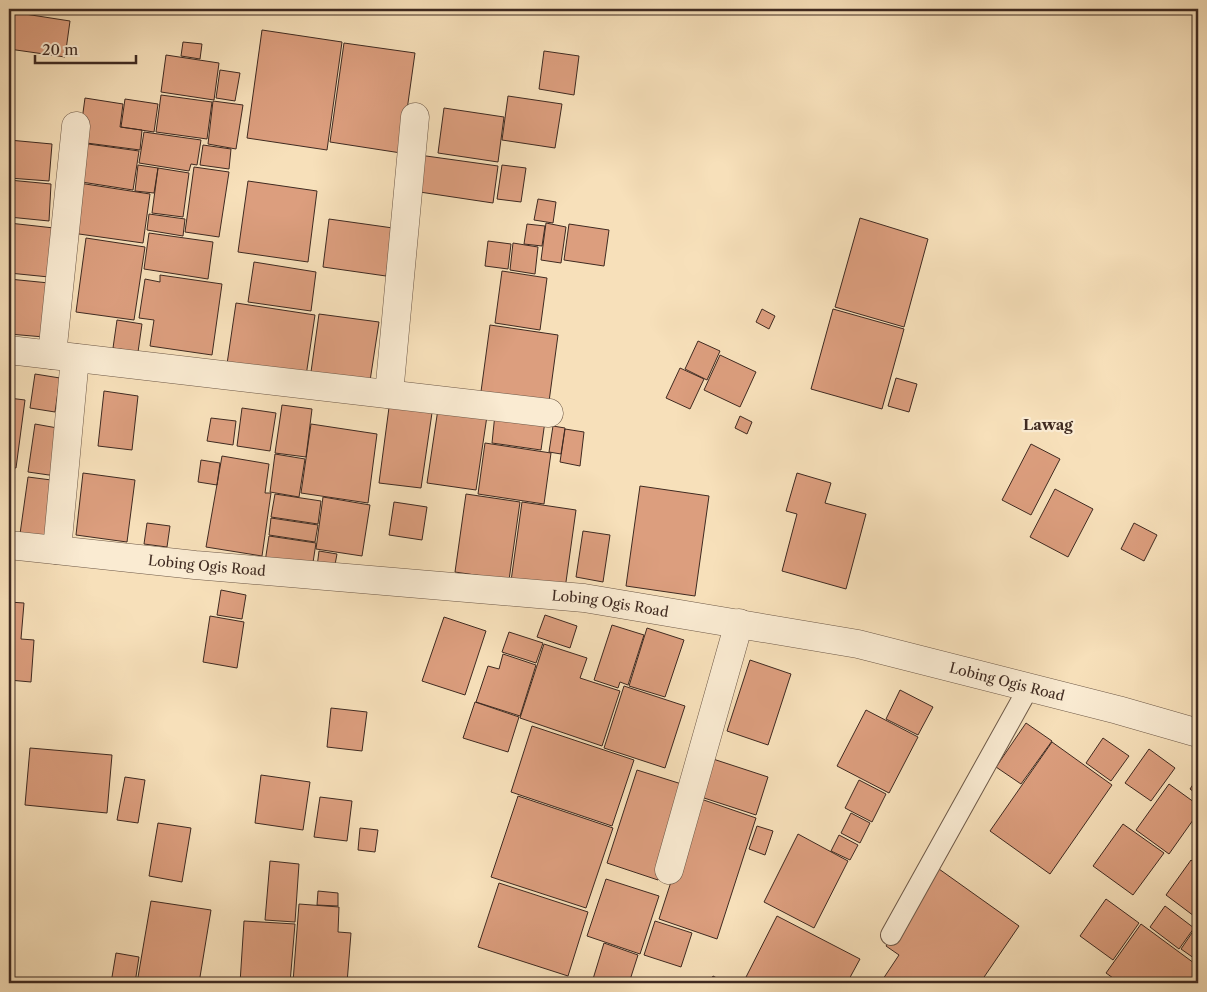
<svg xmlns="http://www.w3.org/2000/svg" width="1207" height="992" viewBox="0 0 1207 992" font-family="'Libre Caslon Text',serif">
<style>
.building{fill:#dc9e7e;stroke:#3f2a21}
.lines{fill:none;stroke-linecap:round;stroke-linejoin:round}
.service-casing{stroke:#6d5847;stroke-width:22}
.minor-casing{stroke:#6d5847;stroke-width:29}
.service{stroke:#faebd2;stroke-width:20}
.minor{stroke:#faebd2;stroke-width:28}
.labels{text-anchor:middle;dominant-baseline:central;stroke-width:4.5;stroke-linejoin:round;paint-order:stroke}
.street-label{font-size:14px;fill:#3f2a21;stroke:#faebd2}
.neighbourhood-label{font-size:15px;font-weight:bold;fill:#3f2a21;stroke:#faebd2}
</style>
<rect width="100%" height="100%" fill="#f7e0ba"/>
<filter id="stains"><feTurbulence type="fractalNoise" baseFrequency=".004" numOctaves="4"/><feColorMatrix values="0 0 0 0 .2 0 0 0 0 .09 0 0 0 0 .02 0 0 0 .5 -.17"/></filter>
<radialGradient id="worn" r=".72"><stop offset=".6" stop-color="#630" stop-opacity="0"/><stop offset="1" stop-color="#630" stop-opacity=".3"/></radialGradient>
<path class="building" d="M12 12 70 21 65 57 9 49Z
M262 30 342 42 327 150 247 138Z
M183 42 202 44 200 59 181 56Z
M344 43 415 53 401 153 330 142Z
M544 51 579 56 574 95 539 89Z
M166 55 219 63 214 100 161 92Z
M220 70 240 73 235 101 216 98Z
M161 95 212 102 207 139 156 132Z
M508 96 562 104 555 148 502 140Z
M85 98 123 104 120 127 142 130 140 150 79 142Z
M125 99 158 104 154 132 121 127Z
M213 101 243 105 236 149 208 144Z
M444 108 504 117 498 162 438 153Z
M144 132 201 140 197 165 191 164 189 171 139 163Z
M9 140 52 144 49 181 9 178Z
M81 143 139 151 133 190 75 181Z
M203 145 231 149 229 169 200 165Z
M419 155 498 166 493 203 413 191Z
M138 165 158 168 154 193 135 191Z
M502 165 526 168 521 202 497 199Z
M194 167 229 172 219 237 185 232Z
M158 168 189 173 183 217 152 213Z
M9 180 51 184 49 221 9 217Z
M248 181 317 191 308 262 238 252Z
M79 183 150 194 143 243 72 233Z
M538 199 556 202 553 223 534 220Z
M149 214 185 219 183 236 147 230Z
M860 218 928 239 904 327 835 307Z
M329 219 393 228 386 276 323 267Z
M9 223 54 228 49 277 9 273Z
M546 223 566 227 561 263 541 260Z
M527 224 545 226 542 246 524 244Z
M569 224 609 230 604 266 564 260Z
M149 233 213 242 208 279 144 269Z
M86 238 145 247 134 320 76 312Z
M488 241 511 244 508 269 485 266Z
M513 243 538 247 535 274 510 270Z
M254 262 316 272 311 311 248 302Z
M502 271 547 278 540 330 495 323Z
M160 275 222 284 212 355 150 346 154 320 139 318 145 279 160 282Z
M9 279 49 283 44 337 9 334Z
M236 303 315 315 306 376 227 364Z
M762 309 775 316 769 329 756 322Z
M833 309 904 329 882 409 811 389Z
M319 314 379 322 370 381 311 372Z
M117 320 142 324 138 352 113 348Z
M490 325 558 335 548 409 480 399Z
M698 341 720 351 707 380 685 369Z
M720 355 756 372 740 407 704 390Z
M680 368 704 379 690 409 666 398Z
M35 374 60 378 55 412 30 408Z
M896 378 917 384 909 412 888 406Z
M104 391 138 396 132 450 98 446Z
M9 398 25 400 16 468 9 467Z
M390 400 433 406 421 488 379 483Z
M282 405 312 409 306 457 275 453Z
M242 408 276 413 270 451 237 446Z
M438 409 487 416 476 490 427 483Z
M495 414 545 421 541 450 492 443Z
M740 416 752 422 747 434 735 428Z
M211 418 236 421 233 445 207 441Z
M35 424 63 429 56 476 28 472Z
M311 424 377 434 368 503 301 493Z
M553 426 565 428 561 454 549 452Z
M565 429 584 432 580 466 560 462Z
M485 443 551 453 544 504 478 494Z
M1031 444 1060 459 1031 515 1002 500Z
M275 454 305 459 299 497 270 492Z
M222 456 269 464 265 493H271L262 556 206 547Z
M201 460 220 463 217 485 198 482Z
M83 473 135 480 127 542 76 535Z
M797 473 831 483 825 503 866 514 846 589 782 571 797 514 786 511Z
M28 477 59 481 51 538 20 534Z
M640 486 709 496 695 596 626 586Z
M1055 489 1093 509 1068 557 1030 537Z
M275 494 321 501 318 524 271 517Z
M466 494 520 502 509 580 455 572Z
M323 497 370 505 362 556 316 549Z
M394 502 427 507 422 540 389 535Z
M522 502 576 510 565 589 511 581Z
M271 518 318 525 315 542 269 535Z
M147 523 170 526 167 547 144 544Z
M1134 523 1157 535 1144 561 1121 549Z
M583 531 610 535 603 582 576 577Z
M269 536 316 543 312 569 265 562Z
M319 551 337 554 334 570 317 567Z
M221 590 246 595 242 619 217 615Z
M9 602 24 603 21 639 34 640 31 682 9 680Z
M545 615 577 626 570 648 537 637Z
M210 616 244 622 237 668 203 662Z
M444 617 486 631 465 695 422 681Z
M612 625 644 635 628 685 620 682 618 688 594 680Z
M647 628 684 640 665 697 629 686Z
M509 632 543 643 536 663 502 652Z
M544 644 587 658 580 678 620 691 602 746 520 718Z
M503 654 536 665 520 716 476 702 488 666 499 669Z
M750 660 791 674 768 745 727 731Z
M624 686 685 706 665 768 604 748Z
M900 690 933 707 918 735 886 719Z
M475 702 519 717 508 752 463 738Z
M331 708 367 712 362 751 327 747Z
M866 710 918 737 889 793 837 766Z
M1026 723 1052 741 1021 784 996 767Z
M532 726 634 760 612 826 511 792Z
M1103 738 1129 756 1111 781 1086 763Z
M1052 742 1112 785 1050 874 990 831Z
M30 748 112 755 107 813 25 805Z
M1149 749 1175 768 1151 801 1125 783Z
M710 758 768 777 756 815 698 796Z
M637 770 688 786 658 880 607 863Z
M261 775 310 782 303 830 255 823Z
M125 777 145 780 138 823 117 820Z
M1198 777V795L1190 789Z
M859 780 886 794 872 822 845 808Z
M1169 784 1198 805V813L1169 854 1136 830Z
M518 796 613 828 586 908 491 877Z
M320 797 352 801 347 841 314 837Z
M698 798 756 818 717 939 659 919Z
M851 813 870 823 860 843 841 833Z
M158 823 191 828 182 882 149 876Z
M1123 824 1164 853 1133 895 1093 866Z
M757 826 773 831 765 855 749 849Z
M360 828 378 830 375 852 358 850Z
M798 834 848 861 814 928 764 902Z
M839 835 858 845 850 860 831 851Z
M1191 860 1198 866V919L1166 895Z
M270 861 299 864 295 922 265 920Z
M939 869 1019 926 980 983H883L881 982 899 955 886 946Z
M606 879 659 896 640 954 587 936Z
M499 883 588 912 568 976 478 947Z
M318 891 338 893V906L317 905Z
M1106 899 1139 923 1113 960 1080 936Z
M151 901 211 910 199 983H137Z
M299 904 339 907 338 932 351 933 347 983 293 982Z
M1165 906 1194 928 1179 949 1150 927Z
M777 916 860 959 847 983H743Z
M244 921 295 924 290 983H240Z
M655 921 692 933 681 967 644 955Z
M1141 924 1198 966V972L1190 983H1120L1106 973Z
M1198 924V961L1181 949Z
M604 943 638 955 629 983H606L593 979Z
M116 953 139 957 135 983H111Z
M713 976 726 983H709Z"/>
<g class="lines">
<g class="service-casing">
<path id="service" d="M891 935 1029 687"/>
</g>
<g class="minor-casing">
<g id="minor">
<path d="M9 350 549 413"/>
<path d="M52 355 76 126"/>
<path d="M389 394 415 117"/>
<path id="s1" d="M9 545 195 565 584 598 858 644 1118 710 1198 733"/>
<path d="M57 550 75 358"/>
<path d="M669 870 739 623"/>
</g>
</g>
<use href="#service" class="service"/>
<use href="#minor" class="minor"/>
</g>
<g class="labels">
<g class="street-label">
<text stroke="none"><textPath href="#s1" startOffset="199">Lobing Ogis Road</textPath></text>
<text stroke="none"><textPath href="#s1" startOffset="604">Lobing Ogis Road</textPath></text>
<text stroke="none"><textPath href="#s1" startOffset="1009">Lobing Ogis Road</textPath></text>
</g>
<g class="neighbourhood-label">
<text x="1048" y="424">Lawag</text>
</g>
</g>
<rect width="1207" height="992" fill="none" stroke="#f7e0ba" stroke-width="30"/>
<rect x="10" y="10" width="1187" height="972" fill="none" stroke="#3f2a21" stroke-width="2.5"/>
<rect x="15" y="15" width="1177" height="962" fill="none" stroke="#3f2a21"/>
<path d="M35 55v8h101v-8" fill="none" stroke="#3f2a21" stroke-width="2.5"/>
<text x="42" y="55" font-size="15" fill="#3f2a21" stroke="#faebd2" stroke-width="4" paint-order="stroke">20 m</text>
<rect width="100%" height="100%" filter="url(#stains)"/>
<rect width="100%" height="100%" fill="url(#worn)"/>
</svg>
